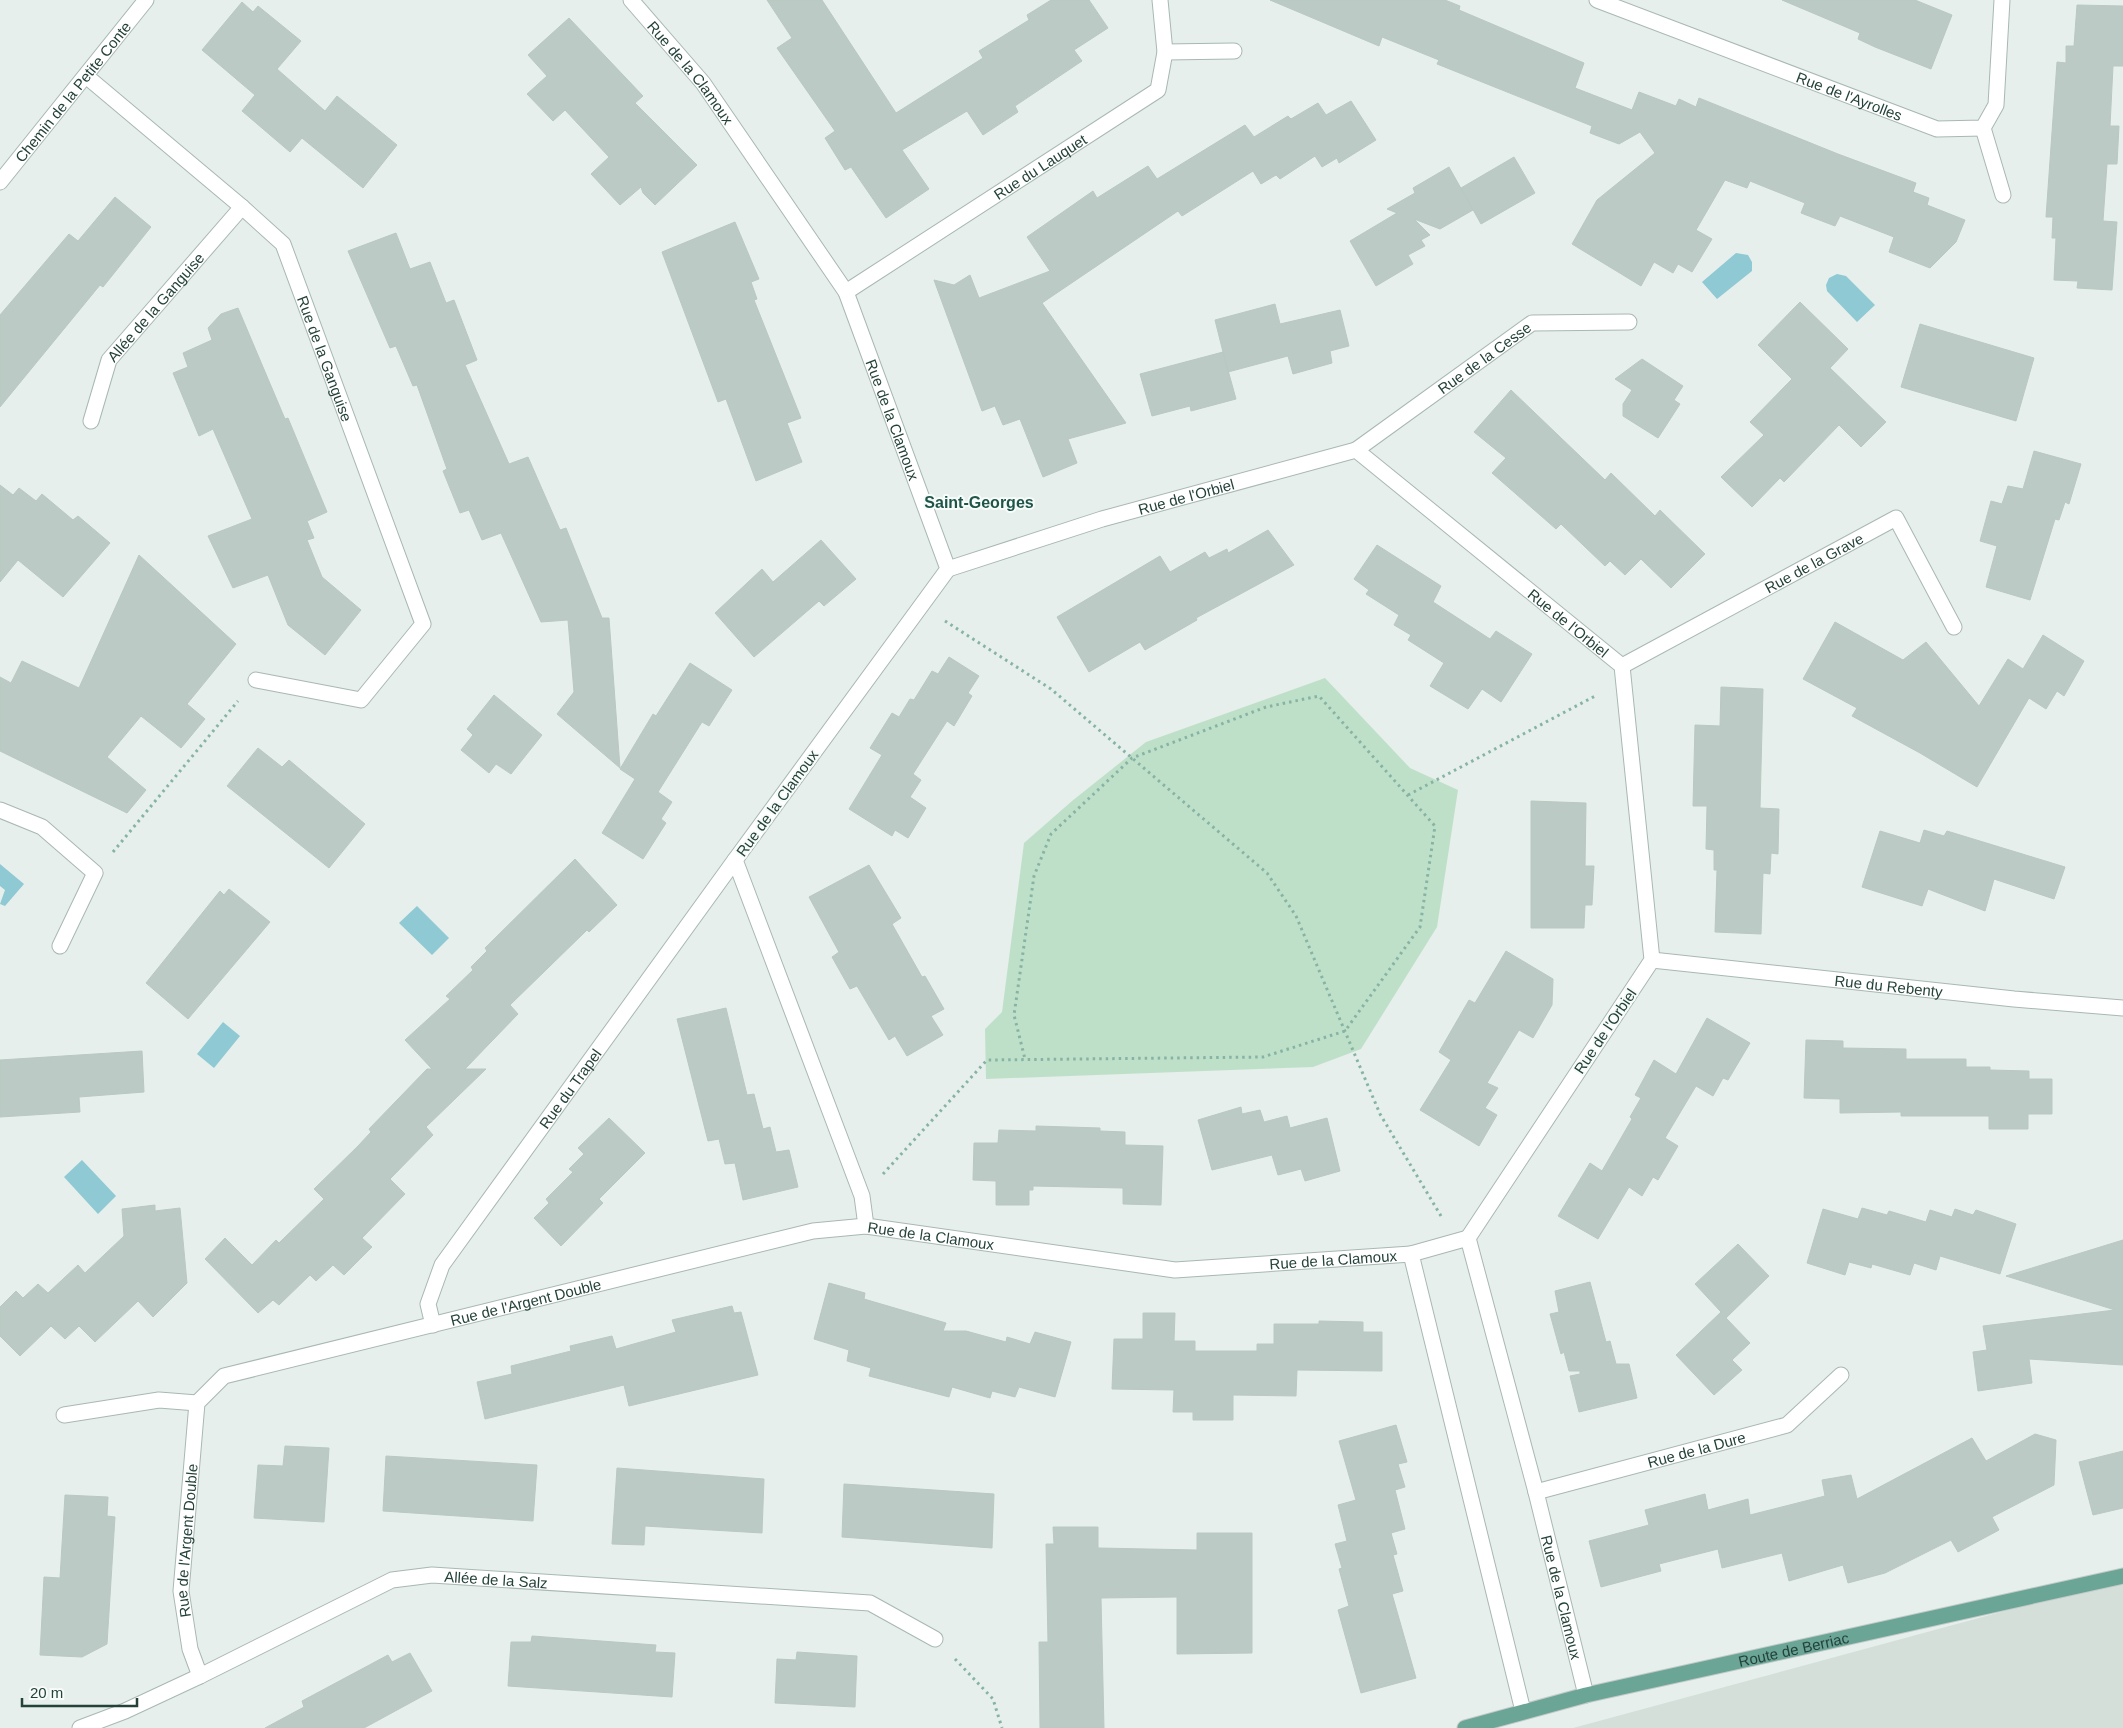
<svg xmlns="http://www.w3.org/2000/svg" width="2123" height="1728" viewBox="0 0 2123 1728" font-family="Helvetica,sans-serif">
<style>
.built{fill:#d4dfda}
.green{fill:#bfe0c8}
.water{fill:#8ec9d4}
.building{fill:#bbcac4;stroke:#b8c9c2}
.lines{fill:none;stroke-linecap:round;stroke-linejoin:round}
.minor-casing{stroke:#a8b8b2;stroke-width:17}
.major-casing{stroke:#c2cac8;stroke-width:17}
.path{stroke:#86b3a5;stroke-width:3;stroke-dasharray:2.5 4;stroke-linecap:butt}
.minor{stroke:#fff;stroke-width:15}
.major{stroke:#6aa596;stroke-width:15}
.labels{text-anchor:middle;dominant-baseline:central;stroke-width:4;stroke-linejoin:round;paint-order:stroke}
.street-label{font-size:15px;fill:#24423a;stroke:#f7fbf9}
.neighbourhood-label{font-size:16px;font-weight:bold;fill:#1f5548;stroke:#f7fbf9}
</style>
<rect width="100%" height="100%" fill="#e6efeb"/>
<path class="built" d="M2123 1579V1728H1573Z"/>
<path class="green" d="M1325 678 1410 768 1458 790 1437 927 1361 1049 1313 1067 986 1079 985 1029 1002 1012 1024 843 1072 801 1146 742Z"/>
<path class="water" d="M1736 253 1748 255 1752 262V271L1717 299 1702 282Z
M1837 274 1846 276 1875 305 1857 322 1827 291 1826 285 1829 278Z
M0 864 24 884 5 906 0 904 5 890 0 886Z
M417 906 449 938 432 955 399 923Z
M223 1022 240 1036 214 1068 197 1054Z
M82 1160 116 1196 98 1214 64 1177Z"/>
<path class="building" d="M767 0H822L896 113 983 58 979 51 1029 20 1027 15 1051 0H1089L1108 28 1074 50 1082 61 1015 106 1018 112 983 135 967 111 902 150 929 189 886 218 851 167 845 170 825 138 835 131 777 48 792 38Z
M1270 0H1445L1460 6 1459 10 1584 63 1575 88 1632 110 1639 92 1676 106 1679 99 1696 107 1699 98 1838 154 1916 183 1913 192 1929 198 1927 205 1965 220 1956 242 1930 268 1889 252 1894 237 1840 216 1835 226 1801 213 1805 203 1750 181 1747 188 1725 180 1696 230 1712 239 1692 272 1678 264 1673 273 1654 262 1641 286 1572 244 1597 200 1655 153 1640 132 1619 144 1590 133 1592 126 1437 64 1439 60 1382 37 1379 46Z
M1782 0H1915L1952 15 1931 69 1875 47 1858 39 1860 33Z
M242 2 253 12 258 6 301 41 277 69 325 111 337 96 397 145 363 188 302 138 290 152 242 111 255 95 202 50Z
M2077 5 2123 6V66H2113L2110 126H2119L2117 164H2107L2103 221 2117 222 2112 290 2077 288 2078 281 2054 280 2056 238H2052L2053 217H2046L2057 62 2066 63V46H2074Z
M569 18 643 96 635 103 697 165 655 205 643 193 641 187 620 205 591 174 609 157 565 110 553 121 527 94 547 76 528 55Z
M1351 101 1376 140 1339 163 1337 158 1322 167 1315 156 1280 179 1276 175 1261 184 1253 171 1182 216 1178 211 1042 303 1126 423 1068 439 1077 463 1043 477 1020 419 1003 425 995 406 982 411 934 280 954 285 970 275 979 298 1050 271 1027 237 1093 191 1097 198 1148 166 1157 179 1245 125 1254 137 1288 116 1291 119 1318 103 1326 115Z
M1514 157 1535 193 1481 224 1461 188Z
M1449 167 1473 210 1440 229 1414 219 1430 235 1421 240 1425 246 1408 255 1413 264 1376 286 1350 241 1397 213 1387 209 1415 193 1413 188Z
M115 197 151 227 103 287 100 285 0 407V315L69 234 78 241Z
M735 222 759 279 751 282 757 299 754 300 801 418 787 423 802 462 756 481 726 399 718 402 662 252Z
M396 233 410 269 430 262 446 303 454 300 477 360 465 365 509 464 528 457 560 530 566 528 602 618H609L620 768 557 714 574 692 568 620 541 622 501 533 482 540 469 510 460 513 443 471 447 469 417 385 413 386 396 346 390 348 348 251Z
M1800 302 1848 349 1830 368 1886 422 1861 447 1839 425 1784 482 1780 478 1752 507 1721 477 1764 435 1750 422 1792 379 1758 345Z
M1275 304 1280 324 1340 310 1349 346 1330 351 1332 363 1293 374 1288 356 1228 372 1215 320Z
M238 308 285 419 288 418 327 512 307 521 314 538 307 540 322 577 361 610 325 655 288 625 268 575 233 588 208 536 252 519 213 429 199 436 173 373 188 367 183 353 212 340 208 328 221 314Z
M1920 324 2034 358 2016 421 1901 387Z
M1223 352 1236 399 1191 411 1190 406 1152 416 1140 374Z
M1642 359 1683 386 1674 400 1680 404 1658 438 1623 416V404L1632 390 1615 379Z
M1511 390 1605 480 1611 473 1655 516 1660 510 1705 554 1671 588 1641 559 1625 575 1610 561 1605 566 1561 524 1556 529 1492 473 1506 458 1474 432Z
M2034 451 2081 464 2069 504 2065 502 2059 520 2055 519 2030 600 1986 587 1997 546 1980 541 1991 501 2002 504 2008 486 2023 489Z
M0 485 13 495 19 488 36 501 42 494 73 520 78 516 110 543 63 597 18 560 0 582Z
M1268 530 1294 565 1196 618 1197 620 1145 650 1140 642 1089 672 1057 617 1160 556 1170 572 1205 552 1209 558 1227 549 1228 553Z
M821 540 856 579 824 606 819 601 754 657 715 613 762 569 773 582Z
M1377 545 1441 586 1433 602 1490 639 1496 631 1532 654 1501 702 1482 689 1468 709 1430 686 1444 663 1408 640 1411 635 1394 625 1399 615 1366 594 1369 590 1354 579Z
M139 555 236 644 187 704 205 719 181 748 141 716 107 757 146 790 127 813 0 751V677L11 683 22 661 79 688Z
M1835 622 1903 660 1926 642 1979 706 2008 659 2023 669 2043 635 2084 661 2064 696 2057 691 2046 709 2029 698 1977 787 1920 753 1852 716 1857 708 1803 679Z
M949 657 979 676 968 693 972 696 954 726 947 721 913 774 921 780 910 797 926 808 908 838 895 830 892 836 849 809 882 755 870 748 892 713 899 717 910 699 914 700 932 671 938 674Z
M690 663 732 690 709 726 702 722 658 792 672 802 661 819 666 823 643 859 602 833 635 779 620 769 653 714 656 716Z
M1721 687 1763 689 1760 808 1779 809 1778 854 1771 853 1770 874 1763 873 1761 934 1715 932 1717 870H1714V850L1706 849 1707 806H1693L1695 725 1720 726Z
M494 695 542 735 511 774 496 764 489 773 461 750 473 735 467 729Z
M258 748 282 767 289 760 365 824 329 868 227 786Z
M1531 801 1586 803 1585 866H1594L1592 905H1585L1584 928H1531Z
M1924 830 1944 836 1947 831 2065 867 2054 899 1994 879 1985 911 1928 889 1922 906 1862 887 1880 831 1920 843Z
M575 859 617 905 589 932 587 930 510 1005 518 1014 465 1069H486L426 1127 433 1135 390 1179 405 1194 362 1238 372 1247 344 1275 333 1265 316 1281 310 1275 279 1305 273 1300 258 1313 205 1259 225 1238 252 1265 276 1240 279 1243 324 1199 314 1189 358 1146 371 1132 369 1129 427 1069H432L405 1040 450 999 446 996 473 970 471 967 487 951 485 948Z
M869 865 901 918 892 924 922 977 925 976 944 1009 931 1016 943 1035 907 1056 895 1036 889 1040 857 986 850 989 832 957 839 952 809 897Z
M229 889 270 922 188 1019 146 983 220 891 224 895Z
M1506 951 1553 979 1552 1005 1533 1038 1519 1030 1487 1083 1498 1088 1485 1108 1497 1115 1479 1146 1420 1110 1451 1060 1439 1052 1469 1000 1475 1003Z
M726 1008 747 1095 754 1094 763 1129 770 1127 776 1152 789 1150 798 1187 743 1200 735 1163 725 1164 719 1139 708 1141 677 1019Z
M1707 1018 1750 1043 1728 1080 1723 1078 1713 1096 1696 1086 1665 1138 1678 1146 1658 1180 1653 1177 1642 1196 1629 1187 1598 1239 1558 1216 1590 1163 1602 1171 1632 1119 1630 1117 1641 1098 1635 1095 1654 1060 1676 1074Z
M1806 1040 1843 1041V1048L1906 1049V1059H1966V1067H1990V1070L2029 1071V1079H2052V1114H2028V1129H1989V1116H1901V1112L1840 1113V1099L1804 1098Z
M142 1051 144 1092 79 1097 80 1112 0 1117V1060Z
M1241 1107 1242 1114 1260 1110 1264 1122 1287 1116 1290 1128 1327 1118 1340 1171 1305 1181 1301 1169 1278 1175 1272 1155 1212 1170 1198 1120Z
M609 1118 645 1153 599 1199 603 1203 561 1246 534 1218 549 1203 546 1199 573 1172 569 1169 584 1154 578 1148Z
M1036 1126 1100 1128V1131L1125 1132V1145L1163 1146 1161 1205 1123 1204V1188L1033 1186V1190H1029V1205H996V1181L973 1180 974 1143H998L999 1130 1036 1131Z
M155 1205V1211L180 1208 187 1283 153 1317 138 1301 95 1342 79 1326 65 1339 51 1326 20 1356 0 1336V1307L16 1291 23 1298 38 1284 48 1293 78 1265 85 1273 124 1236 122 1209Z
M1862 1208 1887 1215 1889 1211 1926 1222 1930 1210 1952 1217 1955 1209 1973 1215 1976 1210 2016 1224 2000 1274 1940 1256 1936 1270 1914 1263 1910 1275 1872 1264 1871 1268 1849 1262 1845 1275 1807 1263 1823 1209 1858 1219Z
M2123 1240V1365L2029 1359 2032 1383 1978 1391 1973 1352 1987 1350 1983 1326 2115 1310 2006 1276Z
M1738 1244 1769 1276 1726 1318 1750 1343 1732 1360 1742 1370 1714 1395 1676 1355 1721 1312 1695 1284Z
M1590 1282 1606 1342 1610 1341 1616 1364H1629L1637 1398 1579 1412 1570 1376 1580 1374V1371H1569L1564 1352 1561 1354 1550 1314 1559 1312 1555 1291Z
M829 1283 865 1293 864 1299 946 1323 943 1331H966L1006 1342 1007 1337 1030 1344 1035 1332 1071 1342 1055 1397 1019 1387 1015 1397 992 1391 990 1398 952 1387 949 1397 869 1376 871 1368 847 1361 849 1350 814 1339Z
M732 1306 734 1313 741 1312 758 1375 629 1406 624 1385 485 1419 477 1382 512 1374 511 1366 571 1351 570 1346 612 1336 616 1349 676 1332 672 1320Z
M1143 1313H1175L1174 1341H1195V1351H1257V1344H1274V1324H1319V1321L1363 1322V1332H1382V1371L1297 1370 1296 1396 1233 1395V1420H1193V1412H1173L1174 1390 1112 1389 1114 1339H1143Z
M1396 1425 1407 1462 1398 1464 1405 1487 1395 1490 1405 1529 1391 1533 1397 1554 1393 1555 1403 1591 1392 1594 1416 1678 1361 1693 1338 1610 1349 1606 1339 1569 1342 1568 1335 1544 1347 1541 1338 1505 1356 1500 1339 1441Z
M2035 1434 2056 1440 2054 1485 1992 1517 1999 1530 1958 1552 1951 1540 1885 1573 1848 1583 1843 1565 1789 1581 1782 1553 1722 1568 1718 1549 1659 1564 1661 1571 1601 1587 1589 1541 1649 1525 1645 1510 1705 1494 1708 1510 1748 1499 1750 1515 1825 1496 1822 1480 1851 1475 1857 1499 1972 1438 1986 1461Z
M285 1446 329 1448 324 1522 254 1518 258 1465 283 1466Z
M2123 1451V1508L2093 1515 2079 1462Z
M386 1456 537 1465 533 1521 383 1511Z
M617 1468 764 1479 762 1533 645 1526 644 1545 612 1544Z
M844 1484 994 1494 992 1548 842 1537Z
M65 1495 108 1497 107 1516 115 1517 107 1644 82 1657 40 1655 44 1577 60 1578Z
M1053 1527H1098V1548L1197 1550V1533H1252V1653L1177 1654V1597L1101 1598 1104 1728H1040L1039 1642H1048L1046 1544H1054Z
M532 1636 656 1645 655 1652 675 1653 672 1697 508 1686 511 1642H531Z
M797 1652 857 1656 855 1707 775 1703 777 1659 796 1660Z
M410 1653 432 1691 364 1728H265L304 1707 302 1701 388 1655 392 1662Z"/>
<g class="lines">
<g class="minor-casing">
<g id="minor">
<path id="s1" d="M631 0 703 83 846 292 948 569 735 860 862 1196 866 1226 1175 1270 1411 1254"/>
<path id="s2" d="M1597 0 1937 129 1983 128 1996 105 2002 0"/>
<path d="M1165 52 1234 51"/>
<path id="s3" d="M86 76 242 207 283 244 423 624 361 700 256 680"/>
<path d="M1983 128 2003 195"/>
<path id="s4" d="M0 182 146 0"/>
<path id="s5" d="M846 292 1158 90 1165 52 1160 0"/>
<path id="s6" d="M91 421 109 360 242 207"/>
<path id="s7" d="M1356 450 1532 323 1629 322"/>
<path id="s8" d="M948 569 1102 519 1356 450 1622 666 1652 960 1468 1238"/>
<path id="s9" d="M1622 666 1896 518 1954 627"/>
<path d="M0 810 42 827 95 873 60 946"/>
<path id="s10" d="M1652 960 2014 999 2123 1008"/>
<path id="s11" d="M433 1325 428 1304 442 1265 735 860"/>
<path d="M64 1415 159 1400 197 1403"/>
<path id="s12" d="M1536 1492 1787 1425 1841 1375"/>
<path id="s13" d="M200 1676 190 1649 181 1591 197 1403 224 1376 813 1231 866 1226"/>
<path id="s14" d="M1523 1711 1411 1254 1468 1238 1536 1492 1586 1695"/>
<path id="s15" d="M80 1728 125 1711 200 1676 392 1580 432 1575 870 1603 935 1639"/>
</g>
</g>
<g class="major-casing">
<g id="major">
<path id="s16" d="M1465 1728 1586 1695 2123 1576"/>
</g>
</g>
<path class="path" d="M945 621 1051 689 1267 873 1296 916 1380 1114 1441 1216
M1408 795 1597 695
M113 852 238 701
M883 1174 987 1060 1263 1057 1345 1031 1420 927 1435 826 1319 696 1266 707 1132 758 1051 834 1034 876 1014 1015 1025 1059
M955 1659 993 1699 1002 1728"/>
<use href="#minor" class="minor"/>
<use href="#major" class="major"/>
</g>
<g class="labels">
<g class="street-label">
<text stroke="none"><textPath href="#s1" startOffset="94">Rue de la Clamoux</textPath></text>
<text stroke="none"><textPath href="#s4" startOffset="116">Chemin de la Petite Conte</textPath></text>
<text stroke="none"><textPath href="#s2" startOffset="270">Rue de l'Ayrolles</textPath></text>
<text stroke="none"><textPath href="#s5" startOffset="231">Rue du Lauquet</textPath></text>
<text stroke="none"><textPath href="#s6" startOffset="134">Allée de la Ganguise</textPath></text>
<text stroke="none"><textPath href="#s3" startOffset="381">Rue de la Ganguise</textPath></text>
<text stroke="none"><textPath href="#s7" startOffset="158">Rue de la Cesse</textPath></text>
<text stroke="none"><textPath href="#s1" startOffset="499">Rue de la Clamoux</textPath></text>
<text stroke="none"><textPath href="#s8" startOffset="249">Rue de l'Orbiel</textPath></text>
<text stroke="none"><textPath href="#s9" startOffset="218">Rue de la Grave</textPath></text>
<text stroke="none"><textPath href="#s8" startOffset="699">Rue de l'Orbiel</textPath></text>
<text transform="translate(777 803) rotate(-54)">Rue de la Clamoux</text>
<text stroke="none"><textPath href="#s10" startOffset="238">Rue du Rebenty</textPath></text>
<text transform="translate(1605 1031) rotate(-56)">Rue de l'Orbiel</text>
<text stroke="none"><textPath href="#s11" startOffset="281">Rue du Trapel</textPath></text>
<text stroke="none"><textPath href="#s1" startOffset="1474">Rue de la Clamoux</textPath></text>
<text stroke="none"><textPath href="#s1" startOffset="1879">Rue de la Clamoux</textPath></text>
<text stroke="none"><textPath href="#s13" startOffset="625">Rue de l'Argent Double</textPath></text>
<text stroke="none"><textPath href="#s12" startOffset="166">Rue de la Dure</textPath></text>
<text stroke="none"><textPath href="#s13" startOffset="138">Rue de l'Argent Double</textPath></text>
<text stroke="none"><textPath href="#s15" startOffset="450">Allée de la Salz</textPath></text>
<text stroke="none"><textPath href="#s14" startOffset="901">Rue de la Clamoux</textPath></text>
<text stroke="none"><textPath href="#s16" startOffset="338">Route de Berriac</textPath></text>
</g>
<g class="neighbourhood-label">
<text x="979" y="502">Saint-Georges</text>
</g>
</g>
<path d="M22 1698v8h115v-8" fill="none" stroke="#24423a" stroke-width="2.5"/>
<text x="30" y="1698" font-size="15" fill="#24423a" stroke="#f7fbf9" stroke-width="4" paint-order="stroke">20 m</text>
</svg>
